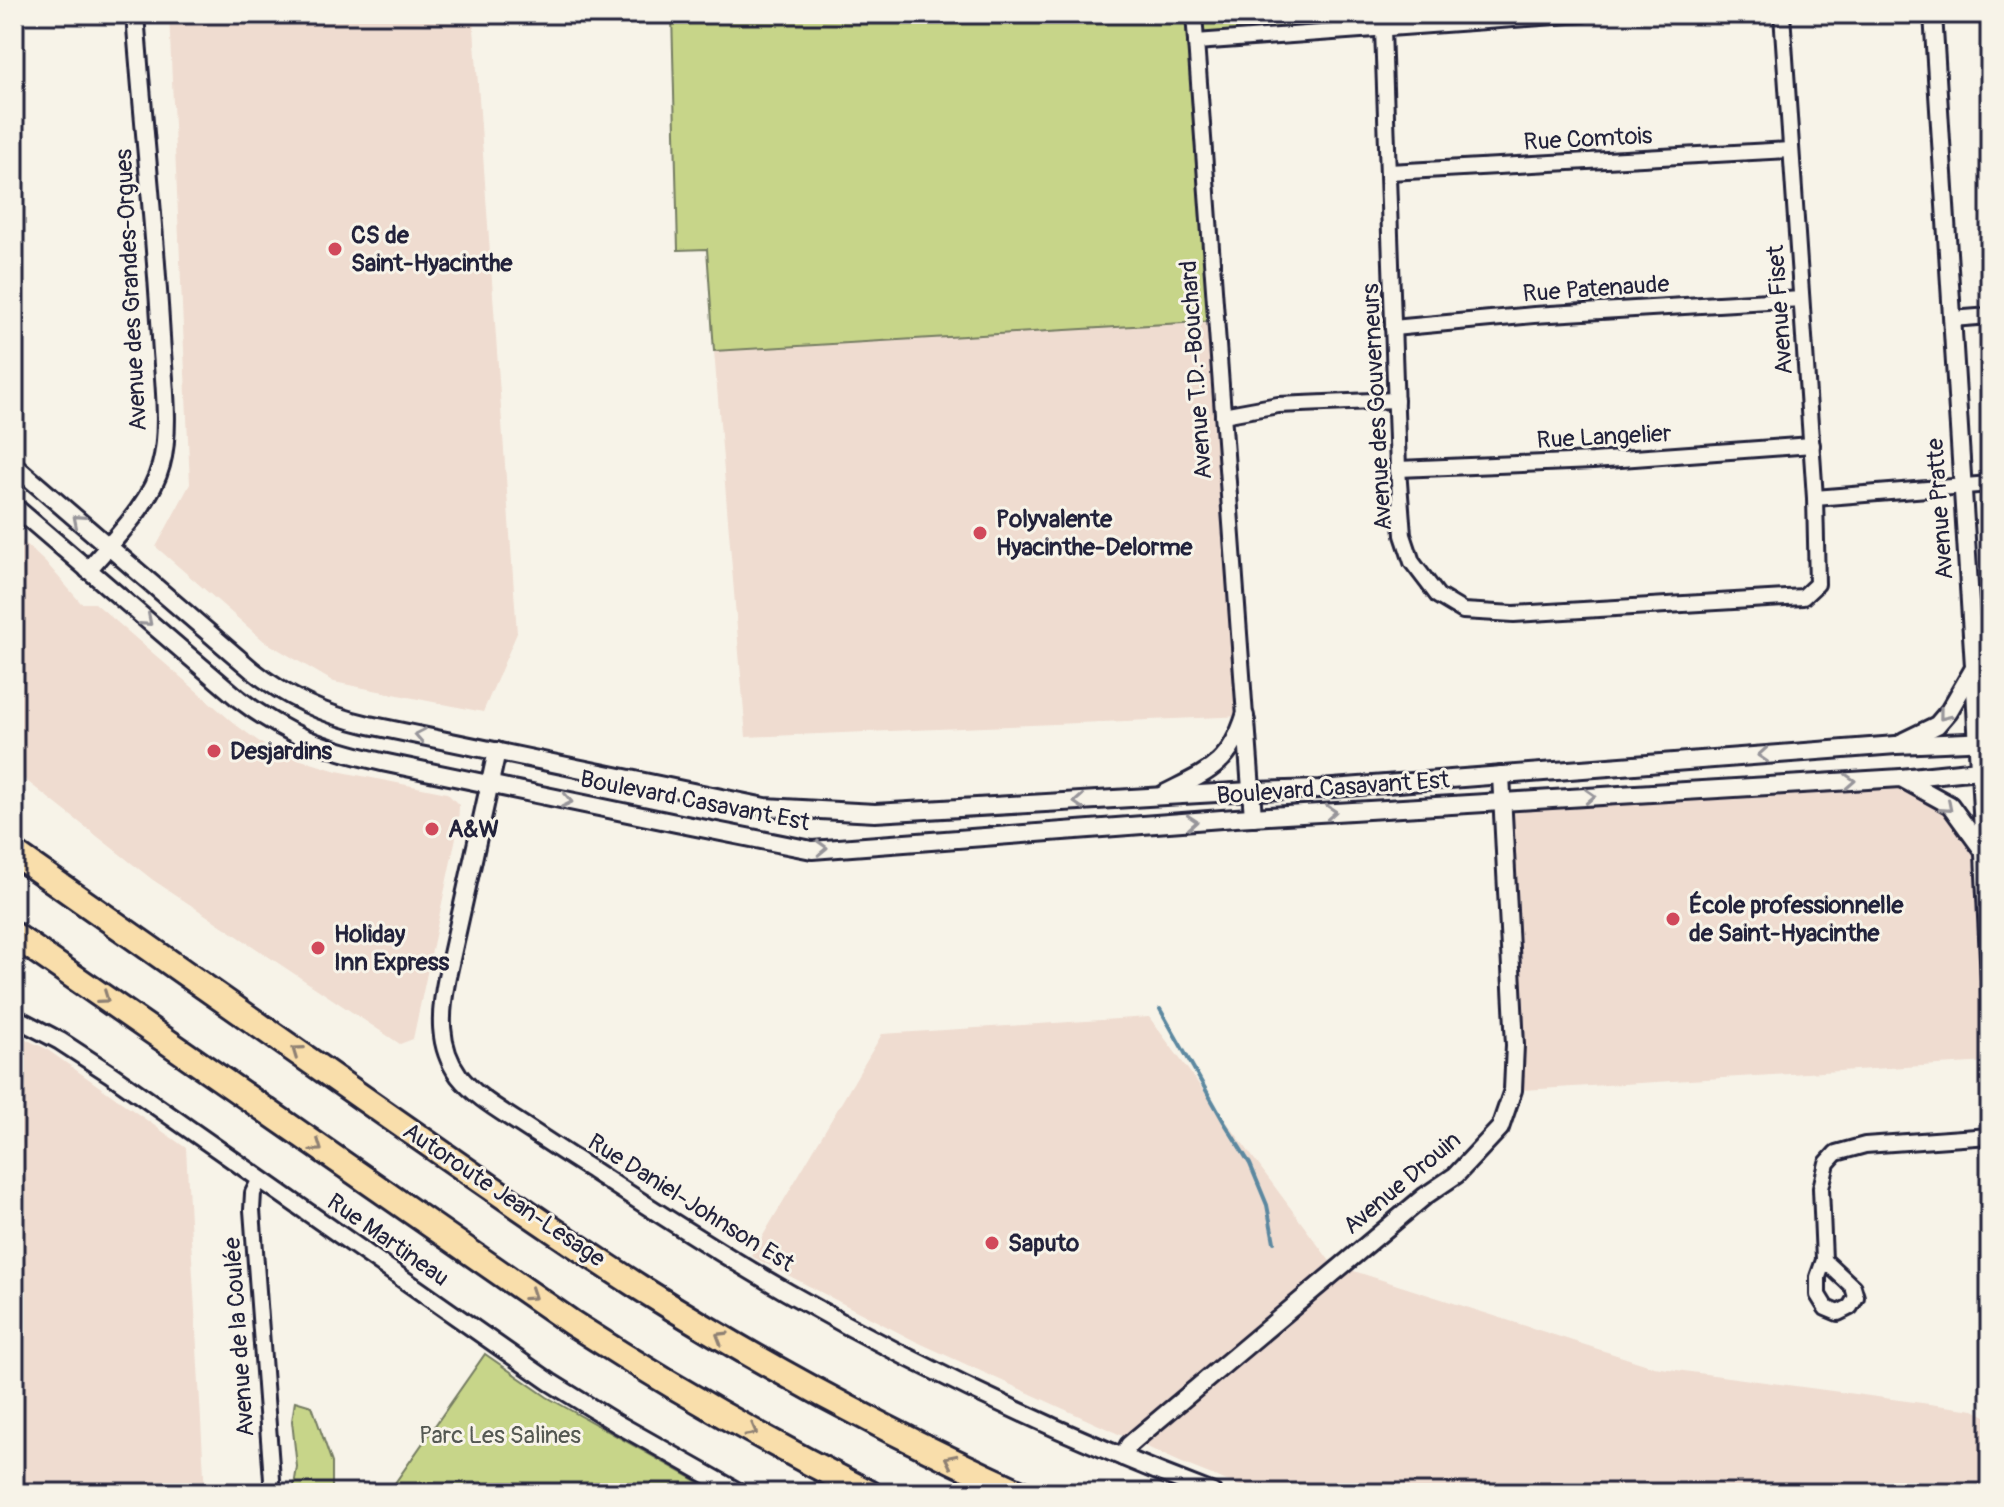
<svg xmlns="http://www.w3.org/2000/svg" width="2004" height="1507" viewBox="0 0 2004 1507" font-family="Pangolin,sans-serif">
<rect width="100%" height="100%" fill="#f7f3e8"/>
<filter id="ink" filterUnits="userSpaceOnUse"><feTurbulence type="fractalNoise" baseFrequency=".0125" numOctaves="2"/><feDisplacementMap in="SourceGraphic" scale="16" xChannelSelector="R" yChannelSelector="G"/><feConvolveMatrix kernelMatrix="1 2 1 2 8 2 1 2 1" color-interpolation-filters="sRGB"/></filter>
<g filter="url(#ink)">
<g fill="#efdcd0">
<path d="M 169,14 L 473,14 L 517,633 L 483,712 L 334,682 L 264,641 L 156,547 L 190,484 Z"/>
<path d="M 1216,321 L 1245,716 L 746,737 L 714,351 Z"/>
<path d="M 14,533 L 49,566 L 81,603 L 95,603 L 236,725 L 264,745 L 301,760 L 337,771 L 447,793 L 459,805 L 458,828 L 413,1039 L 400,1044 L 153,880 L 14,771 Z"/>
<path d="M 1890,786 L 1913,789 L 1953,819 L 1978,854 L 1988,1062 L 1523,1090 L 1510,807 Z"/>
<path d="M 1149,1017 L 1332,1264 L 1654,1367 L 1974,1410 L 1990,1418 L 1990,1493 L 1257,1493 L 1182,1463 L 915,1341 L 751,1256 L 882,1034 Z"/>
<path d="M 14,1034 L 45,1048 L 186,1148 L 205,1493 L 14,1493 Z"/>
</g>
<g fill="#c7d589" stroke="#747c62" stroke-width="2">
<path d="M 672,14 L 1510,14 L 1196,42 L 1216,321 L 714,351 L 707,249 L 678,250 Z"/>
<path d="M 485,1354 L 547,1397 L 718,1493 L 388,1493 Z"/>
<path d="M 295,1401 L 312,1406 L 332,1463 L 332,1493 L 293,1493 L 297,1467 L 292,1421 Z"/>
</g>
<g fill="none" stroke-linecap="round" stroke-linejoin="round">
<path stroke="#5c88a0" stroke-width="4" d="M 1160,1009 L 1224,1122 L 1250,1164 L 1267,1205 L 1274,1242"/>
<defs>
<g id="minor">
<path d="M 1194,14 L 1245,716"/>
<path d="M 1383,29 L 1398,469 L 1403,535 L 1412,562 L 1438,596 L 1463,611 L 1514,614 L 1803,597 L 1817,584 L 1815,498 L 1782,14"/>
<path d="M 1196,42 L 1583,14"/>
<path d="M 1389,172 L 1790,150"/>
<path d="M 1952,319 L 1990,316"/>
<path d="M 1393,328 L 1534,315 L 1801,299"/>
<path d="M 1223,415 L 1278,405 L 1396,400"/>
<path d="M 1398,469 L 1593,461 L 1812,445"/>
<path d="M 1815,498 L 1990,484"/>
<path d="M 1979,770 L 1990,1001"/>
<path d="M 260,1179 L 253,1193 L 252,1210 L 273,1493"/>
<path d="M 1824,1260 L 1853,1287 L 1856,1297 L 1850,1307 L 1838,1313 L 1826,1308 L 1818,1295 L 1818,1277 L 1824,1260 L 1821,1188 L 1827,1163 L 1836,1153 L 1865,1145 L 1990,1136"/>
</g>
<g id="tertiary">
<path d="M 1933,14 L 1974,666 L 1979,770"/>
<path d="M 14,465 L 252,670 C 287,698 325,715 369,725 L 765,807 L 875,813 L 1251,791 L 1320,789 L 1896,745 L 1990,741"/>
<path d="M 14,506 L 239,699 C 286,735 325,749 382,762 L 676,823 L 812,850 L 1235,818 L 1901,778 L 1979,770 L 1990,771"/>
<path d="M 88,570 C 114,539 151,504 161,465 C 171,429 163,375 161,337 C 155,229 143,122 135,14"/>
<path d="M 1246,721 L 1253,817"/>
<path d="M 1904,741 L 1937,725 L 1949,711 L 1974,668"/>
<path d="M 497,751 L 447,977 C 440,1012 437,1046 459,1076 C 474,1095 496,1108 516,1121 C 541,1137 566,1154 592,1170 C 656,1212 721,1254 787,1292 C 923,1370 1066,1437 1213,1493"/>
<path d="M 1901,778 L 1950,805 L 1982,849"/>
<path d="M 1164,794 C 1207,772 1229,766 1245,716"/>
<path d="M 14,1017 L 60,1041 L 109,1073 L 550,1382 L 616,1423 L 740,1493"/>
<path d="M 1123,1457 L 1129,1445 L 1137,1438 L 1425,1196 L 1456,1175 L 1500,1128 L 1513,1090 L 1515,1045 L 1501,775"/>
</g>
<g id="motorway">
<path d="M 14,853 C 132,937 251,1020 370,1103 C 459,1165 547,1228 639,1287 C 761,1364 889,1433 1021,1493"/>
<path d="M 14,935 L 572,1323 C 668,1385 767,1442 869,1493"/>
</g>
</defs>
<use href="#minor" stroke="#22223b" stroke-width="20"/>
<use href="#tertiary" stroke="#22223b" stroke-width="22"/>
<use href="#motorway" stroke="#22223b" stroke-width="30"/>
<use href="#minor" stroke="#f7f3e8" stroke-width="14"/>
<use href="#tertiary" stroke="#f7f3e8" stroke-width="16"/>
<use href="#motorway" stroke="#f9deab" stroke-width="24"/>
</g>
<defs><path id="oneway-chevron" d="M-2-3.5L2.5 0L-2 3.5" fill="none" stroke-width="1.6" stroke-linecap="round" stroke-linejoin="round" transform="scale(2)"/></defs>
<g stroke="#97959a">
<use href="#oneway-chevron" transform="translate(78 520) rotate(-139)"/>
<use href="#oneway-chevron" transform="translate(147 621) rotate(41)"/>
<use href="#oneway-chevron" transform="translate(1944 715) rotate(129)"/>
<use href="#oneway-chevron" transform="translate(420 735) rotate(-169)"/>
<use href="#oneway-chevron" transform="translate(1763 755) rotate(176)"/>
<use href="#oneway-chevron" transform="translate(1850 781) rotate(-3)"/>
<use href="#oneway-chevron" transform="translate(1590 796) rotate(-3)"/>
<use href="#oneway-chevron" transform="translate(567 801) rotate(12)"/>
<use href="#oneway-chevron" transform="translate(1079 802) rotate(177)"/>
<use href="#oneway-chevron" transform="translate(1947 807) rotate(41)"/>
<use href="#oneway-chevron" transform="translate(1331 812) rotate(-4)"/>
<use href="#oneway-chevron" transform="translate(1192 822) rotate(-4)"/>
<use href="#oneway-chevron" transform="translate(822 848) rotate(-2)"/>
</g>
<g stroke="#8e8073">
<use href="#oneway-chevron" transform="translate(104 998) rotate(35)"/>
<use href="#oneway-chevron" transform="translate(297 1051) rotate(-145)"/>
<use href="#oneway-chevron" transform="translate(317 1147) rotate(35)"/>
<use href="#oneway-chevron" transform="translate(531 1295) rotate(34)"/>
<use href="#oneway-chevron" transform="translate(721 1337) rotate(-149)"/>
<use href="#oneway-chevron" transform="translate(752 1431) rotate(29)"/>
<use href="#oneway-chevron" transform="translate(950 1460) rotate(-154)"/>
</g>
</g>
<g fill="#d1495b" stroke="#f7f3e8" stroke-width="3">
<circle cx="335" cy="249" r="8"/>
<circle cx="980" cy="533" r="8"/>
<circle cx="214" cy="751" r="8"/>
<circle cx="432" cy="829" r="8"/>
<circle cx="1673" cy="919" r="8"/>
<circle cx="318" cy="948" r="8"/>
<circle cx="992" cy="1243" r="8"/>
</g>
<g text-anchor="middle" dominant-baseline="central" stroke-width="6" stroke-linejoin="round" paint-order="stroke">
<g font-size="24" fill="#22223b" stroke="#f7f3e8">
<text transform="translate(1588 139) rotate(-3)">Rue Comtois</text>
<text transform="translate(1596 289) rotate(-4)">Rue Patenaude</text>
<text transform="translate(131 290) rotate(-93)">Avenue des Grandes-Orgues</text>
<text transform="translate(1780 310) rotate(-94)">Avenue Fiset</text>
<text transform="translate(1196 370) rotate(-94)">Avenue T.D.-Bouchard</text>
<text transform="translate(1377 407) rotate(-93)">Avenue des Gouverneurs</text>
<text transform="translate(1604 437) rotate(-3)">Rue Langelier</text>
<text transform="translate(1940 509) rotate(-94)">Avenue Pratte</text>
<text transform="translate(1333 788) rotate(-4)">Boulevard Casavant Est</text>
<text transform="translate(695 801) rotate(11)">Boulevard Casavant Est</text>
<text transform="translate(1402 1183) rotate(-40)">Avenue Drouin</text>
<text transform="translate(504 1195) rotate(34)">Autoroute Jean-Lesage</text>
<text transform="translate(691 1203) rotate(32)">Rue Daniel-Johnson Est</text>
<text transform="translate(388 1240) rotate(35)">Rue Martineau</text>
<text transform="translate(239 1337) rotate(-94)">Avenue de la Coulée</text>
</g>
<g font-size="24" font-weight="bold" fill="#22223b" stroke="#f7f3e8" text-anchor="start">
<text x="351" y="235">CS de<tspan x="351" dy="28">Saint-Hyacinthe</tspan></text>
<text x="996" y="519">Polyvalente<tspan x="996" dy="28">Hyacinthe-Delorme</tspan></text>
<text x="230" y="751">Desjardins</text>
<text x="448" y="829">A&amp;W</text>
<text x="1689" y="905">École professionnelle<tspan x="1689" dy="28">de Saint-Hyacinthe</tspan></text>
<text x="334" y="934">Holiday<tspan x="334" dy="28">Inn Express</tspan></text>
<text x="1008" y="1243">Saputo</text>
</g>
<g font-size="24" fill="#545852" stroke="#f7f3e8">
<text x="500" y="1435">Parc Les Salines</text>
</g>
</g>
<rect width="2004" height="1507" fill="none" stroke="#f7f3e8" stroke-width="48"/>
<rect x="24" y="24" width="1956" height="1459" fill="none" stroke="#22223b" stroke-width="3" filter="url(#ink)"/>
</svg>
